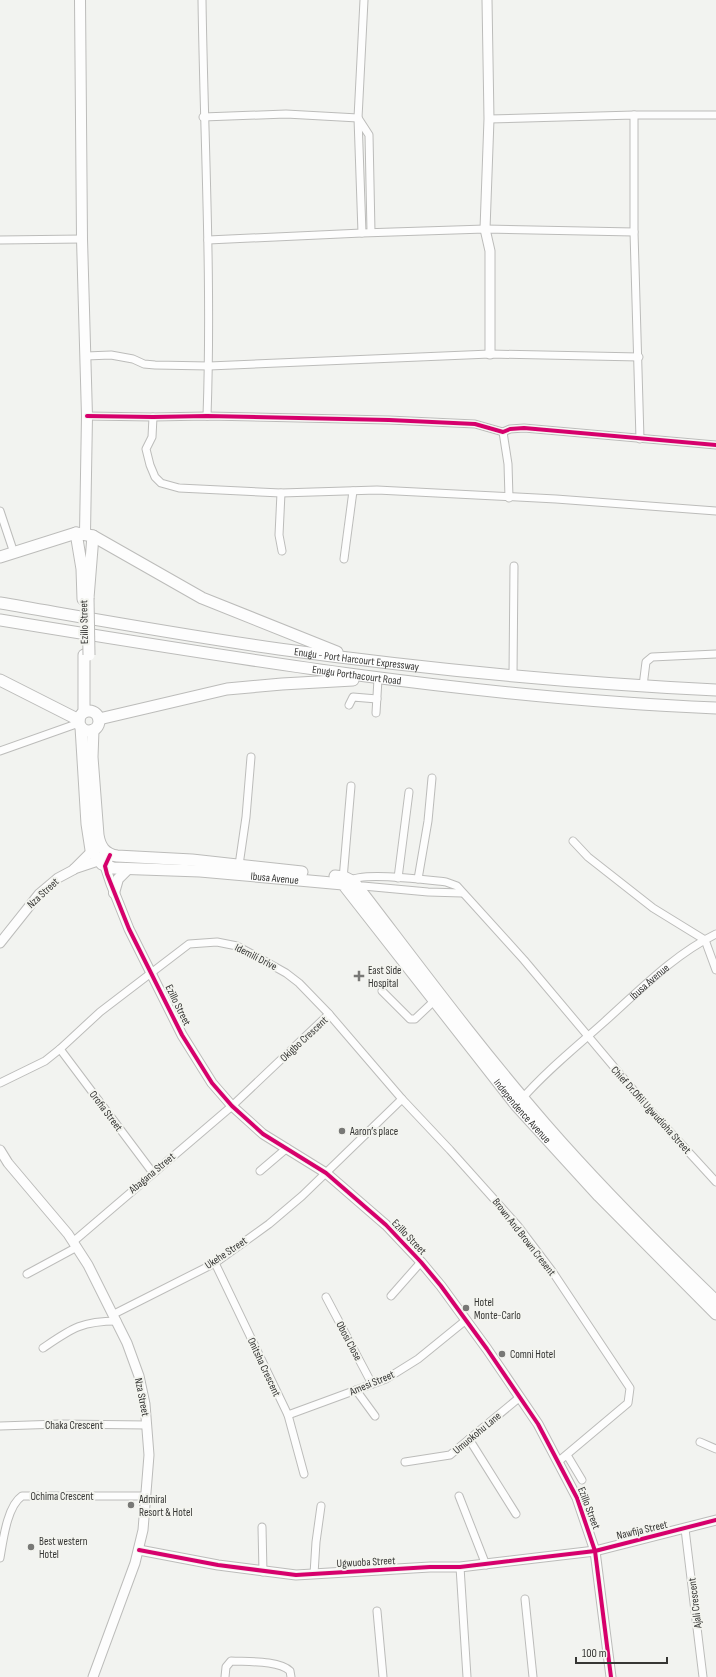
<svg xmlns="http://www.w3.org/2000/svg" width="716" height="1677" viewBox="0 0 716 1677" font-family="'Sofia Sans Condensed',sans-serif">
<rect width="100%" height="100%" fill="#f2f3f0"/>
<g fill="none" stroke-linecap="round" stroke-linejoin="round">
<defs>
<g id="minor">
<path d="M 202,0 C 204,138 212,277 207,416"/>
<path d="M 634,115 L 716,115"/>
<path d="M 203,117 L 286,114 L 358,118 L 369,135 L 371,232"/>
<path d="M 489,119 L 634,115 L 634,232 L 640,439"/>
<path d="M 362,233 L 358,118 L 364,0"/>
<path d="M 0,240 L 82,239"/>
<path d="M 208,240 L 362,233 L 485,229 L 634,232"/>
<path d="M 86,356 L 111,355 L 133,359 L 144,364 L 155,365 L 209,366 L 490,354 L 639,357"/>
<path d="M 87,416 L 153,417 L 207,416 L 389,420 L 475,424 L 503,432 L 510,429 L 524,428 L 716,445"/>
<path d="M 153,417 L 152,437 L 146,449 L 150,465 L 155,477 L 161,483 L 179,488 L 281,493 L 377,490 L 556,499 L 716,511"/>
<path d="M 503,432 L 508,464 L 509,498"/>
<path d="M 281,493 L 279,535 L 282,551"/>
<path d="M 0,511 L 14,553"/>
<path d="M 344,559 L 353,491"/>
<path d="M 513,675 L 514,566"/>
<path d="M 643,686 L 646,662 L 652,657 L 716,654"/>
<path d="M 349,705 L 353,697 L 377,699"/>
<path d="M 376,713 L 378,679"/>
<path d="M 0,751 L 79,723"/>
<path d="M 573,841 L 588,857 L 653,908 L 705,940 L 716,970"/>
<path d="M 239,865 L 246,817 L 251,757"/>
<path d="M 398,878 L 409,792"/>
<path d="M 343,879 L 351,786"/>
<path d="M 418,879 L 428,821 L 432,778"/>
<path d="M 349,881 C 362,871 427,880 446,882 L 457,886 L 524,960 L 651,1111 L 716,1182"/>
<path d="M 355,887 L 363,886 L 428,892 L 462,893"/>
<path d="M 382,991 L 410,1019 L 415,1019 L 434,1001"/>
<path d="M 60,1049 L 153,1173"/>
<path d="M 0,1083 L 45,1061 L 60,1049 L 100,1012 L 189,944 L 217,942 L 237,946 L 252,954 L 286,973 L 299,983 L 329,1014 L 402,1099"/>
<path id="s1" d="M 520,1101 C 545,1072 575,1048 603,1023 C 638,992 673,955 716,934"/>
<path d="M 260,1171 L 287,1148"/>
<path d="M 74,1241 L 232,1106 L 329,1014"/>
<path d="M 215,1263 L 288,1415 L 304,1474"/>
<path d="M 27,1274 L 77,1247"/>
<path d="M 391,1296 L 421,1262"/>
<path d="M 326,1297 L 372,1384"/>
<path d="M 114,1314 L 215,1263 L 269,1224 L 302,1196 L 402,1099 L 450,1150 L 518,1226 L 552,1271 L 630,1388 L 628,1403 L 559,1461"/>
<path d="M 43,1348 C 71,1329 81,1321 117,1321"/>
<path d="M 356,1390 L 375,1416"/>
<path d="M 288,1415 L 386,1379 L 418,1359 L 466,1320"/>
<path d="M 0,1426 L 59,1424 L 147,1425"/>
<path d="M 469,1439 L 516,1514"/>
<path d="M 700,1442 L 716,1449"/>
<path d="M 567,1455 L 582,1480"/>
<path d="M 405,1462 L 450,1455 L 520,1397"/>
<path d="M 459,1496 L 486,1565"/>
<path d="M 262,1527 L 263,1572"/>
<path d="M 685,1529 L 703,1677"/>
<path d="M 0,1558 C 3,1541 7,1506 22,1496 L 146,1496"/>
<path d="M 460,1567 L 467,1677"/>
<path d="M 314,1574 L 316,1542 L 321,1506"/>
<path d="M 525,1599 L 533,1677"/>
<path d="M 377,1611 L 383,1677"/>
<path d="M 225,1677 L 226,1667 L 231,1661 C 246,1662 279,1660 290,1671 L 291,1677"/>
</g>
<g id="tertiary">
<path d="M 487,0 L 489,119 L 485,229 L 490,251 L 490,354"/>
<path d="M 108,860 L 105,866 L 111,884 L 129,929 L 182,1035 L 212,1083 L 232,1106 L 263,1134 L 326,1173 L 386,1225 L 421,1262 L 441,1286 L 487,1349 L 538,1424 L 577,1498 L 595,1551 L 611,1677"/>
<path d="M 74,869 L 98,861 L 102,857"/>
<path d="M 0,943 L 39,894 L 58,878 L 73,870 L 96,847"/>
<path d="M 0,1150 L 8,1163 L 68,1234 L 88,1265 L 127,1343 L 139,1376 L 145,1404 L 149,1455 L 143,1530 L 135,1563 L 93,1677"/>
<path d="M 139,1550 L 218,1565 L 296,1575 L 430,1567 L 460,1567 L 595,1551 L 716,1520"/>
</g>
<g id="secondary">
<path d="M 80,0 L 82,239 L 87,416 L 85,533"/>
<path d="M 114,893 L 118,879 L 128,869"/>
</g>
<g id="primary">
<path d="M 83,599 L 82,569 L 76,533 L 93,536 L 88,598"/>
<circle cx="89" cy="721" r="10"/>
<path d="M 84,712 L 84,655"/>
<path id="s2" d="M 81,727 L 87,824 L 91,850 L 102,864 L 113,868 L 200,871 L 343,884 L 516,1105 L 599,1196 L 716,1314"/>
<path d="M 93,730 L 92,757 L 98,835 C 100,847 105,854 117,856 L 192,860 L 302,872"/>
<path d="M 335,876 L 344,877 L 354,882 C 417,964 478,1047 546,1125 C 599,1186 657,1244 716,1301"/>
</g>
<g id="trunk">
<path d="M 93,536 L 202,598 L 337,652"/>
<path d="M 0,557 L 76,533"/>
<path id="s3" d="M 0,603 C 93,619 186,636 279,649 C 424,669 570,683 716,690"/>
<path id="s4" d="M 0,620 C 237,659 475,698 716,708"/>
<path d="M 0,680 L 79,720"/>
<path d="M 99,719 L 227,689 L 282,684 L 353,680"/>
</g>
</defs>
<use href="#minor" stroke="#bcbcba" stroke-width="9"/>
<use href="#tertiary" stroke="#bcbcba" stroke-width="11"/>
<use href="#secondary" stroke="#bcbcba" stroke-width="12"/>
<use href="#primary" stroke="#bcbcba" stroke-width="13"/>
<use href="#trunk" stroke="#bcbcba" stroke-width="13"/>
<use href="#minor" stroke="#fdfdfd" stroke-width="7"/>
<use href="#tertiary" stroke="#fdfdfd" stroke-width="9"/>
<use href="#secondary" stroke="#fdfdfd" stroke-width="10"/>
<use href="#primary" stroke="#fdfdfd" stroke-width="11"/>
<use href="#trunk" stroke="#fdfdfd" stroke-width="11"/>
<defs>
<path id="primary-bridge" d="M 88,598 L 89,655"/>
</defs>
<use href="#primary-bridge" stroke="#bcbcba" stroke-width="13" stroke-linecap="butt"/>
<use href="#primary-bridge" stroke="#fdfdfd" stroke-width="11"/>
<defs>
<g id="cycleway">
<path d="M 87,416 L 153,417 L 207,416 L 389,420 L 475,424 L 503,432 L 510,429 L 524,428 L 716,445"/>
<path d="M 110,855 L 105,866 L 107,874 L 129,929 L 182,1035 L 212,1083 L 232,1106 L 263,1134 L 326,1173 L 386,1225 L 421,1262 L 441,1286 L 487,1349 L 538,1424 L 577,1498 L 595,1551 L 611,1677"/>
<path d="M 139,1550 L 218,1565 L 296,1575 L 430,1567 L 460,1567 L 595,1551 L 716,1520"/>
</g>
</defs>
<use href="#cycleway" stroke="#f3f4ef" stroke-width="6"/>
<use href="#cycleway" stroke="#d6006c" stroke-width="4"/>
</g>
<g fill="#787876" stroke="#f3f4ef" stroke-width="1.5">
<path d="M357 970h4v4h4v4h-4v4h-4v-4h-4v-4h4z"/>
<circle cx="342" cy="1131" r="4"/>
<circle cx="466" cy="1308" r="4"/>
<circle cx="502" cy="1354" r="4"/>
<circle cx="131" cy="1505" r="4"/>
<circle cx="31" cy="1547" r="4"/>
</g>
<g text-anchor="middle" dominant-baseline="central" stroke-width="4" stroke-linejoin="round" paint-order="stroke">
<g font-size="11" fill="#363634" stroke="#f3f4ef">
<text transform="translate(84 622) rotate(-91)">Ezillo Street</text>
<text stroke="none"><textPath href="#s3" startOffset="361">Enugu - Port Harcourt Expressway</textPath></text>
<text stroke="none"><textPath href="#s4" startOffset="361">Enugu Porthacourt Road</textPath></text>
<text stroke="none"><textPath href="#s2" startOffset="315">Ibusa Avenue</textPath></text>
<text transform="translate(43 893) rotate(-43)">Nza Street</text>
<text transform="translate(256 957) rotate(27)">Idemili Drive</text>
<text stroke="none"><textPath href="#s1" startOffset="176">Ibusa Avenue</textPath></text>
<text transform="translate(178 1005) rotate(64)">Ezillo Street</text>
<text transform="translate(304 1039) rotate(-43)">Okigbo Crescent</text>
<text transform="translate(651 1110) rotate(48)">Chief Dr.Ofili Ugwudioha Street</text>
<text transform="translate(106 1111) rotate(53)">Orofia Street</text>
<text stroke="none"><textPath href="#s2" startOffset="673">Independence Avenue</textPath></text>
<text transform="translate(152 1173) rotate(-40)">Abagana Street</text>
<text transform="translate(409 1237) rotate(46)">Ezillo Street</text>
<text transform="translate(524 1237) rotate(52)">Brown And Brown Cresent</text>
<text transform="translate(226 1253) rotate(-34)">Ukehe Street</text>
<text transform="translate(349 1341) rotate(62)">Obosi Close</text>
<text transform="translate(264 1367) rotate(65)">Onitsha Crescent</text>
<text transform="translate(372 1383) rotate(-23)">Amesi Street</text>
<text transform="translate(142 1397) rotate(79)">Nza Street</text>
<text x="74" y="1425">Chaka Crescent</text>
<text transform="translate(477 1433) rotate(-40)">Umuokohu Lane</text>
<text x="62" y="1496">Ochima Crescent</text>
<text transform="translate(589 1508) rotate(69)">Ezillo Street</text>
<text transform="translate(642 1530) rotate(-13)">Nawfija Street</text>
<text transform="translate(366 1562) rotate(-3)">Ugwuoba Street</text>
<text transform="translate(695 1603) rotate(-97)">Ajali Crescent</text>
</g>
<g font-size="11" fill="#363634" stroke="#f3f4ef" text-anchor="start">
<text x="368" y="970">East Side<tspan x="368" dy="13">Hospital</tspan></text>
<text x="350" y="1131">Aaron’s place</text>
<text x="474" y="1302">Hotel<tspan x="474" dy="13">Monte-Carlo</tspan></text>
<text x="510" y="1354">Comni Hotel</text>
<text x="139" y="1499">Admiral<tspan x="139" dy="13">Resort &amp; Hotel</tspan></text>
<text x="39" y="1541">Best western<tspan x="39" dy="13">Hotel</tspan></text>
</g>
</g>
<path d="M576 1657v6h91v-6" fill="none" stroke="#363634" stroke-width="2"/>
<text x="582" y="1657" font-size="12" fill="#363634" stroke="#f3f4ef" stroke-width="3" paint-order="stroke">100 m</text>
</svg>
